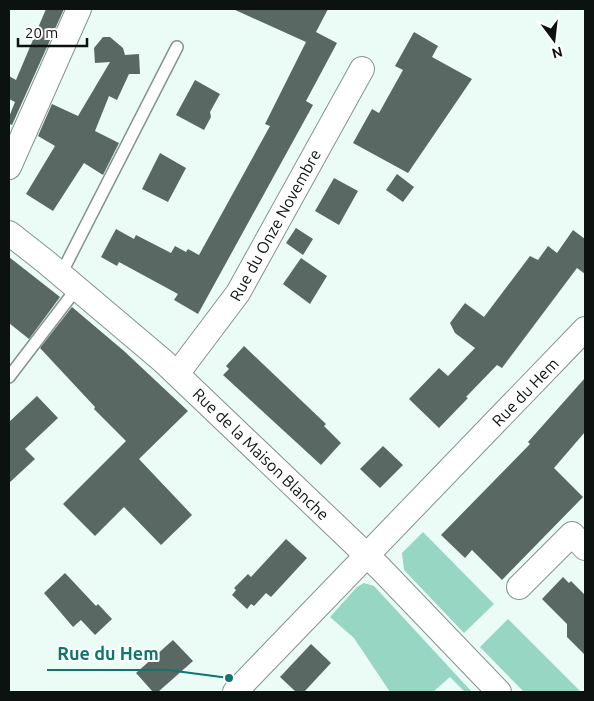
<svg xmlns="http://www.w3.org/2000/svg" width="594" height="701" viewBox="0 0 594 701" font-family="Ubuntu,sans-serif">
<rect width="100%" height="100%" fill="#ebfcf6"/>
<g fill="#97d6c3">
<path d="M 423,532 L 494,604 L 464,633 L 404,570 L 402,553 Z"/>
<path d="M 364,583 L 374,586 L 472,692 L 465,692 L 450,677 L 433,692 L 390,692 L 354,638 L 330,617 L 357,587 Z"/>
<path d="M 508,619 L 581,692 L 524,692 L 480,647 Z"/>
</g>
<g fill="#596863">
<path d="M 46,9 L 64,9 L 12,125 L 9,124 L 9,117 L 15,102 L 9,99 L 9,76 L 16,80 Z"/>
<path d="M 233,9 L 328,9 L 316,32 L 337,43 L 306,101 L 313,105 L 198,314 L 174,300 L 178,294 L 119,262 L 117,266 L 101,257 L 116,229 L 134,239 L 136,235 L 171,253 L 175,246 L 186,252 L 188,249 L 199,255 L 270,126 L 265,124 L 306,42 Z"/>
<path d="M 414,32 L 438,46 L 432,57 L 472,79 L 408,173 L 353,143 L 372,109 L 379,113 L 403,70 L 395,66 Z"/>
<path d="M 103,37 L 110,37 L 123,48 L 125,55 L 139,54 L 140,74 L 129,74 L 117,100 L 109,96 L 95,131 L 119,143 L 103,175 L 84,163 L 53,211 L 26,194 L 55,146 L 38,136 L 52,104 L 78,116 L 110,62 L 95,63 L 94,48 Z"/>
<path d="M 195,80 L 220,94 L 210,112 L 211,117 L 204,130 L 176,115 Z"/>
<path d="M 160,153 L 186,168 L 168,202 L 142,189 Z"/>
<path d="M 397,174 L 414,187 L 403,202 L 386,190 Z"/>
<path d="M 334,178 L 358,191 L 339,225 L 315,211 Z"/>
<path d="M 296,228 L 313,239 L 303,255 L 286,243 Z"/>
<path d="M 573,230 L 585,239 L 585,274 L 577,268 L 502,368 L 497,365 L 466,397 L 468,398 L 439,428 L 409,399 L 439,368 L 448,376 L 475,348 L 455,333 L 450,323 L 465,303 L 484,317 L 530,256 L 538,260 L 548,246 L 557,253 Z"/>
<path d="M 9,257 L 60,297 L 29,339 L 9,323 Z"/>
<path d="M 301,258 L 327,276 L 310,304 L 283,284 Z"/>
<path d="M 72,307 L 124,351 L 188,411 L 139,459 L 192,515 L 161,545 L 124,507 L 95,536 L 63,504 L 126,441 L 94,409 L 95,407 L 40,348 Z"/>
<path d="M 244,346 L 326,424 L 324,426 L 341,443 L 321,465 L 223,375 L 229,369 L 226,366 Z"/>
<path d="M 585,378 L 585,432 L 554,468 L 583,497 L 502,580 L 472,550 L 465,558 L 441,535 L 530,444 L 528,442 Z"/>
<path d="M 37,396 L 58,418 L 25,449 L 35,459 L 9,483 L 9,422 Z"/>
<path d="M 383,446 L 403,465 L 380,488 L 360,469 Z"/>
<path d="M 286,539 L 307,558 L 271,597 L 266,593 L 254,606 L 251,604 L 247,609 L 232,595 L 236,590 L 234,588 L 248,574 L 251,577 Z"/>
<path d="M 65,573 L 96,606 L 98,604 L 112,619 L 95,635 L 81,620 L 73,627 L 44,593 Z"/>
<path d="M 563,577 L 569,583 L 571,581 L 585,595 L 585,655 L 567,637 L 567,624 L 542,599 Z"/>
<path d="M 173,640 L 193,661 L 158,692 L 153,692 L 136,673 Z"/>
<path d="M 311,644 L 331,663 L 304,692 L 296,692 L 280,677 Z"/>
</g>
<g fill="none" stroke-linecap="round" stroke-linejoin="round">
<defs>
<g id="service">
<path d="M 61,274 L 177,47"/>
<path d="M 9,377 L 77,288"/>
</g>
<g id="minor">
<path d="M 9,167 L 79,9"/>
<path d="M 9,233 L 46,262 L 163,361 L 380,568 L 499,692"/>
<path d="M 177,374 L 238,293 L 362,69"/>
<path d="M 519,587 L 572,534 L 585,548"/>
<path d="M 235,692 L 585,329"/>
</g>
</defs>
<use href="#service" stroke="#83938d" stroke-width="14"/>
<use href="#minor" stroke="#83938d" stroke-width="26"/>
<use href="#service" stroke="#fff" stroke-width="11"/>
<use href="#minor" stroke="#fff" stroke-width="24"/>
</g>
<g text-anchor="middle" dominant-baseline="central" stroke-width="4" stroke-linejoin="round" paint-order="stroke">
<g font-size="16" fill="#0c1210" stroke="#fff">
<text transform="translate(275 225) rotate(-61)">Rue du Onze Novembre</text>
<text transform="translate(525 392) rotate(-46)">Rue du Hem</text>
<text transform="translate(261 454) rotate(44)">Rue de la Maison Blanche</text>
</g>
</g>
<path fill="none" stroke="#0f766e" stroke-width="2" d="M229 678L168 670H47"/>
<circle fill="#0f766e" stroke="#fff" stroke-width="2" cx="229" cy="678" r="5"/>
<g font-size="18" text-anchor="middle" font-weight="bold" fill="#0f766e" stroke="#fff" stroke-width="4" stroke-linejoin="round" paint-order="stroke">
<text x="108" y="660">Rue du Hem</text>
</g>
<rect width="594" height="701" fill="none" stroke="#0c1210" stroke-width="20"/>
<g transform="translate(554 40) rotate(165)" stroke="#ffffff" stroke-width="4" paint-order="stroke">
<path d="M0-4L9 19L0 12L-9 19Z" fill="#0c1210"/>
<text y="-8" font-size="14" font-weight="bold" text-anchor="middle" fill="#0c1210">N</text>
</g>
<path d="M18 38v8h69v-8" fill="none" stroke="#0c1210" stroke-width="2.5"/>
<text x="25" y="38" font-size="15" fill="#0c1210" stroke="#ffffff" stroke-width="4" paint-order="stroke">20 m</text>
</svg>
